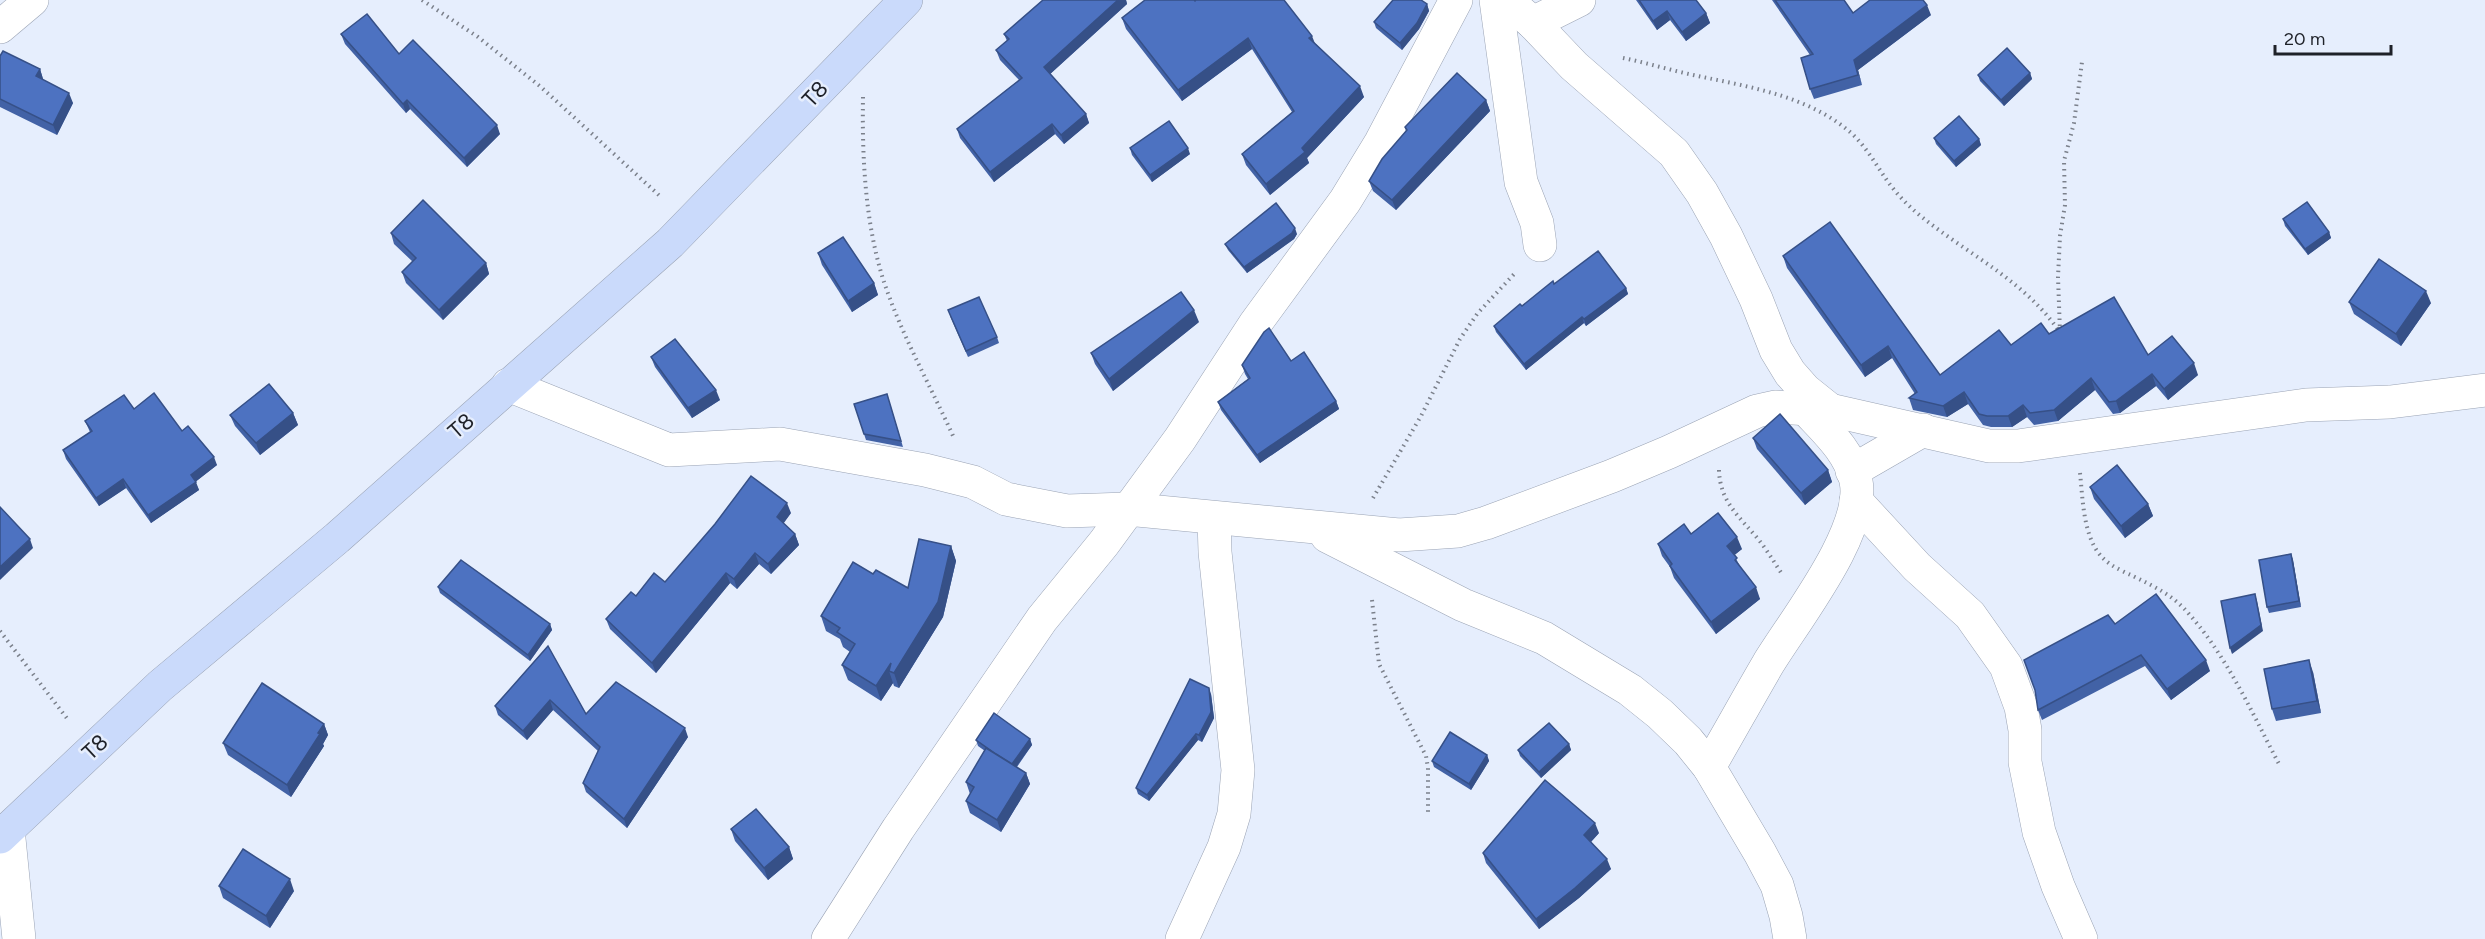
<svg xmlns="http://www.w3.org/2000/svg" width="2485" height="939" viewBox="0 0 2485 939" font-family="Figtree,sans-serif">
<rect width="100%" height="100%" fill="#e6eefd"/>
<g fill="none" stroke-linecap="round" stroke-linejoin="round">
<defs>
<g id="street">
<path d="M 1496,0 L 1521,182 L 1537,223 L 1540,245"/>
<path d="M 1506,0 L 1533,23 L 1574,66 L 1674,153 L 1702,193 L 1726,236 L 1756,299 L 1776,350 L 1790,373 L 1805,390 L 1830,410"/>
<path d="M 1533,23 L 1579,0"/>
<path d="M 0,27 L 32,0"/>
<path d="M 508,385 L 669,450 L 780,444 L 925,470 L 973,482 L 1006,499 L 1067,511 L 1127,509 L 1399,535 L 1458,531 L 1486,523 L 1612,476 L 1669,452 L 1757,411 L 1775,407 L 1830,410 L 1989,446 L 2018,446 L 2306,405 L 2390,402 L 2485,390"/>
<path d="M 1852,471 L 1923,430"/>
<path d="M 1856,501 L 1917,567 L 1970,615 L 2006,666 L 2021,707 L 2025,730 L 2025,762 L 2039,832 L 2058,886 L 2081,939"/>
<path d="M 1327,536 L 1463,605 L 1544,638 L 1630,690 L 1660,714 L 1688,741 L 1709,767 L 1760,853 L 1777,885 L 1786,916 L 1790,939"/>
<path d="M 1709,767 C 1729,733 1748,698 1768,664 C 1794,621 1866,531 1856,481 C 1850,451 1823,428 1804,407"/>
<path d="M 8,829 L 19,939"/>
<path d="M 828,939 L 898,829 L 1042,619 L 1104,543 L 1180,439 L 1255,324 L 1345,201 L 1381,142 L 1456,0"/>
<path d="M 1182,939 L 1224,847 L 1234,814 L 1238,770 L 1215,552 L 1214,519"/>
</g>
<path id="secondary" d="M 0,837 L 160,686 L 337,538 L 670,243 L 906,0"/>
</defs>
<use href="#street" stroke="#9aa3b4" stroke-width="34"/>
<use href="#secondary" stroke="#9aa3b4" stroke-width="34"/>
<g stroke="#7b808b" stroke-width="4" stroke-dasharray="1.5 4.5" stroke-linecap="butt">
<path d="M 422,0 L 478,37 L 541,87 L 662,198"/>
<path d="M 1623,58 C 1648,63 1673,71 1698,76 C 1750,87 1808,96 1850,132 C 1865,145 1875,163 1886,179 C 1897,195 1912,210 1927,221 C 1973,257 2025,282 2059,331"/>
<path d="M 863,97 C 862,157 865,221 883,279 C 901,334 930,385 954,438"/>
<path d="M 2060,332 L 2058,277 L 2060,236 L 2065,205 L 2064,161 L 2074,123 L 2082,62"/>
<path d="M 1719,470 C 1720,502 1739,516 1758,539 C 1767,550 1774,562 1782,574"/>
<path d="M 2080,473 C 2083,500 2083,541 2105,560 C 2113,567 2124,572 2133,576 C 2155,587 2173,595 2189,614 C 2228,658 2252,713 2279,764"/>
<path d="M 1373,498 L 1421,416 L 1460,339 L 1477,314 L 1516,272"/>
<path d="M 1372,600 L 1379,664 L 1426,756 L 1428,768 L 1428,816"/>
<path d="M 0,631 L 69,721"/>
</g>
<use href="#street" stroke="#fff" stroke-width="33"/>
<use href="#secondary" stroke="#cadafb" stroke-width="33"/>
</g>
<g fill="#4262a6">
<path d="M 1043,0 L 1126,0 L 1127,4 L 1050,74 L 1086,114 L 1089,123 L 1064,144 L 1055,134 L 994,182 L 960,138 L 957,129 L 1019,80 L 1000,60 L 996,50 L 1007,41 L 1004,34 Z"/>
<path d="M 1636,0 L 1696,0 L 1706,13 L 1710,23 L 1686,41 L 1670,20 L 1657,30 Z"/>
<path d="M 1772,0 L 1844,0 L 1853,13 L 1931,15 L 1858,70 L 1862,85 L 1814,99 L 1810,89 L 1810,55 Z"/>
<path d="M 1195,1 L 1316,44 L 1364,97 L 1307,158 L 1309,163 L 1270,195 L 1246,165 L 1242,154 L 1292,112 L 1252,49 L 1182,101 L 1126,29 L 1122,18 Z"/>
<path d="M 1427,4 L 1429,11 L 1419,29 L 1402,50 L 1376,28 L 1374,22 Z"/>
<path d="M 341,34 L 399,54 L 500,134 L 467,167 L 410,109 L 406,113 L 345,44 Z"/>
<path d="M 0,56 L 40,69 L 43,79 L 43,80 L 73,103 L 57,135 L 0,107 Z"/>
<path d="M 2030,73 L 2032,79 L 2004,106 L 1980,81 L 1978,75 Z"/>
<path d="M 1486,100 L 1490,111 L 1396,210 L 1373,191 L 1369,181 L 1406,131 L 1405,127 Z"/>
<path d="M 1934,138 L 1979,139 L 1981,145 L 1956,167 L 1936,144 Z"/>
<path d="M 1130,148 L 1190,154 L 1152,182 L 1132,155 Z"/>
<path d="M 2283,219 L 2329,232 L 2331,238 L 2308,255 L 2285,226 Z"/>
<path d="M 391,233 L 486,263 L 489,274 L 443,320 L 406,283 L 402,272 L 413,262 L 394,244 Z"/>
<path d="M 1297,234 L 1294,239 L 1247,273 L 1228,250 L 1225,244 Z"/>
<path d="M 818,253 L 874,283 L 878,295 L 852,312 L 822,265 Z"/>
<path d="M 1783,256 L 1940,375 L 2011,345 L 2049,334 L 2148,355 L 2198,375 L 2168,400 L 2156,386 L 2120,413 L 2113,414 L 2095,390 L 2058,421 L 2034,425 L 2027,417 L 2012,427 L 1991,427 L 1983,425 L 1968,404 L 1947,417 L 1913,410 L 1909,398 L 1915,394 L 1892,358 L 1865,377 L 1787,268 Z"/>
<path d="M 1554,284 L 1626,288 L 1628,294 L 1586,326 L 1584,323 L 1526,370 L 1496,332 L 1494,326 Z"/>
<path d="M 2349,302 L 2431,303 L 2401,346 L 2354,314 Z"/>
<path d="M 950,316 L 997,337 L 999,343 L 968,357 Z"/>
<path d="M 1199,322 L 1113,391 L 1095,364 L 1091,353 Z"/>
<path d="M 651,357 L 720,400 L 692,418 L 655,367 Z"/>
<path d="M 1291,361 L 1336,401 L 1339,409 L 1260,463 L 1221,410 L 1218,402 L 1248,379 L 1245,374 L 1242,365 Z"/>
<path d="M 887,394 L 903,447 L 866,440 L 854,404 Z"/>
<path d="M 134,409 L 182,431 L 217,465 L 195,482 L 199,490 L 151,523 L 126,488 L 99,506 L 66,459 L 63,450 L 90,432 L 85,421 Z"/>
<path d="M 293,413 L 298,425 L 260,455 L 235,426 L 230,415 Z"/>
<path d="M 1753,438 L 1828,470 L 1832,482 L 1805,505 L 1757,449 Z"/>
<path d="M 2090,487 L 2148,504 L 2153,516 L 2125,538 L 2094,499 Z"/>
<path d="M 791,513 L 783,523 L 795,534 L 799,545 L 771,574 L 759,564 L 737,589 L 730,583 L 656,673 L 610,629 L 606,619 L 665,582 Z"/>
<path d="M 1691,534 L 1742,549 L 1734,555 L 1741,568 L 1760,599 L 1716,634 L 1674,578 L 1670,567 L 1662,556 L 1658,544 Z"/>
<path d="M 951,546 L 956,561 L 943,617 L 899,688 L 894,686 L 893,683 L 881,701 L 848,680 L 842,665 L 850,652 L 843,647 L 840,639 L 826,631 L 821,616 L 873,574 L 908,588 Z"/>
<path d="M 2291,554 L 2293,560 L 2301,607 L 2269,613 L 2267,607 Z"/>
<path d="M 438,587 L 550,624 L 552,630 L 530,661 L 440,593 Z"/>
<path d="M 2115,624 L 2210,671 L 2171,700 L 2145,666 L 2042,720 L 2038,710 Z"/>
<path d="M 548,646 L 586,714 L 688,737 L 627,828 L 586,792 L 583,783 L 598,751 L 553,710 L 527,740 L 498,715 L 495,706 Z"/>
<path d="M 2313,672 L 2321,713 L 2276,721 L 2272,709 Z"/>
<path d="M 1211,694 L 1214,718 L 1202,742 L 1198,740 L 1149,801 L 1138,794 L 1136,788 Z"/>
<path d="M 324,724 L 328,735 L 323,744 L 324,746 L 291,797 L 228,755 L 223,743 Z"/>
<path d="M 1030,739 L 1032,745 L 1017,767 L 1026,773 L 1030,784 L 1001,832 L 970,813 L 966,801 L 970,794 L 966,782 L 985,751 L 978,746 L 976,740 Z"/>
<path d="M 1569,744 L 1571,750 L 1541,778 L 1520,756 L 1518,750 Z"/>
<path d="M 1487,755 L 1489,761 L 1471,790 L 1434,767 L 1432,761 Z"/>
<path d="M 731,829 L 789,847 L 793,859 L 768,880 L 735,841 Z"/>
<path d="M 1599,833 L 1591,842 L 1611,869 L 1579,898 L 1539,929 L 1486,863 L 1483,853 Z"/>
<path d="M 219,886 L 294,891 L 270,928 L 223,898 Z"/>
</g>
<g fill="#365087">
<path d="M 1118,0 L 1126,0 L 1127,4 L 1048,76 L 1044,67 Z"/>
<path d="M 1427,4 L 1429,11 L 1419,29 L 1402,50 L 1400,43 Z"/>
<path d="M 1927,5 L 1931,15 L 1858,70 L 1862,85 L 1854,60 Z"/>
<path d="M 1667,11 L 1670,20 L 1657,30 L 1653,21 Z"/>
<path d="M 1706,13 L 1710,23 L 1686,41 L 1682,32 Z"/>
<path d="M 1312,36 L 1316,46 L 1309,38 Z"/>
<path d="M 1248,38 L 1252,49 L 1182,101 L 1178,90 Z"/>
<path d="M 40,69 L 43,79 L 40,86 L 36,76 Z"/>
<path d="M 2030,73 L 2032,79 L 2004,106 L 2001,100 Z"/>
<path d="M 1360,86 L 1364,97 L 1307,158 L 1309,163 L 1270,195 L 1266,184 Z"/>
<path d="M 69,93 L 73,103 L 57,135 L 53,125 Z"/>
<path d="M 407,100 L 410,109 L 406,113 L 403,104 Z"/>
<path d="M 1486,100 L 1490,111 L 1396,210 L 1392,200 Z"/>
<path d="M 1086,114 L 1089,123 L 1064,144 L 1061,135 Z"/>
<path d="M 1052,124 L 1055,134 L 994,182 L 990,172 Z"/>
<path d="M 497,125 L 500,134 L 467,167 L 464,158 Z"/>
<path d="M 1979,139 L 1981,145 L 1956,167 L 1954,161 Z"/>
<path d="M 1188,148 L 1190,154 L 1152,182 L 1150,175 Z"/>
<path d="M 1295,228 L 1297,234 L 1294,239 L 1247,273 L 1244,267 Z"/>
<path d="M 2329,232 L 2331,238 L 2308,255 L 2305,249 Z"/>
<path d="M 486,263 L 489,274 L 443,320 L 439,310 Z"/>
<path d="M 874,283 L 878,295 L 852,312 L 848,301 Z"/>
<path d="M 1626,288 L 1628,294 L 1586,326 L 1584,319 Z"/>
<path d="M 2426,291 L 2431,303 L 2401,346 L 2396,334 Z"/>
<path d="M 1194,310 L 1199,322 L 1113,391 L 1109,379 Z"/>
<path d="M 1582,317 L 1584,323 L 1526,370 L 1524,364 Z"/>
<path d="M 1888,346 L 1892,358 L 1865,377 L 1861,365 Z"/>
<path d="M 2194,363 L 2198,375 L 2168,400 L 2164,389 Z"/>
<path d="M 2152,374 L 2156,386 L 2120,413 L 2116,401 Z"/>
<path d="M 2091,378 L 2095,390 L 2058,421 L 2054,410 Z"/>
<path d="M 716,390 L 720,400 L 692,418 L 688,408 Z"/>
<path d="M 1964,392 L 1968,404 L 1947,417 L 1943,406 Z"/>
<path d="M 1336,401 L 1339,409 L 1260,463 L 1257,455 Z"/>
<path d="M 2023,405 L 2027,417 L 2012,427 L 2008,416 Z"/>
<path d="M 293,413 L 298,425 L 260,455 L 256,443 Z"/>
<path d="M 214,457 L 217,465 L 194,483 L 196,482 L 199,490 L 151,523 L 148,515 L 191,475 Z"/>
<path d="M 1828,470 L 1832,482 L 1805,505 L 1801,493 Z"/>
<path d="M 123,479 L 126,488 L 99,506 L 96,498 Z"/>
<path d="M 787,503 L 791,513 L 781,527 L 777,517 Z"/>
<path d="M 2148,504 L 2153,516 L 2125,538 L 2121,526 Z"/>
<path d="M 795,534 L 799,545 L 771,574 L 768,564 Z"/>
<path d="M 1737,537 L 1742,549 L 1731,558 L 1727,546 Z"/>
<path d="M 30,539 L 33,548 L 0,580 L 0,567 Z"/>
<path d="M 951,546 L 956,561 L 943,617 L 899,688 L 894,673 L 889,671 L 893,683 L 881,701 L 876,686 Z"/>
<path d="M 755,553 L 759,564 L 737,589 L 734,579 Z"/>
<path d="M 2291,554 L 2293,560 L 2301,607 L 2299,601 Z"/>
<path d="M 726,573 L 730,583 L 656,673 L 652,663 Z"/>
<path d="M 1756,587 L 1760,599 L 1716,634 L 1711,622 Z"/>
<path d="M 2255,594 L 2257,601 L 2263,631 L 2232,654 L 2230,648 Z"/>
<path d="M 550,624 L 552,630 L 530,661 L 528,655 Z"/>
<path d="M 2206,660 L 2210,671 L 2171,700 L 2167,689 Z"/>
<path d="M 2309,660 L 2313,672 L 2321,713 L 2317,701 Z"/>
<path d="M 1209,688 L 1211,694 L 1214,718 L 1202,742 L 1199,735 Z"/>
<path d="M 550,700 L 553,710 L 527,740 L 523,731 Z"/>
<path d="M 324,724 L 328,735 L 323,744 L 324,746 L 291,797 L 287,785 Z"/>
<path d="M 685,728 L 688,737 L 627,828 L 624,819 Z"/>
<path d="M 1196,734 L 1198,740 L 1149,801 L 1147,795 Z"/>
<path d="M 1030,739 L 1032,745 L 1013,771 L 1011,765 Z"/>
<path d="M 1569,744 L 1571,750 L 1541,778 L 1539,772 Z"/>
<path d="M 1487,755 L 1489,761 L 1471,790 L 1469,784 Z"/>
<path d="M 1026,773 L 1030,784 L 1001,832 L 997,820 Z"/>
<path d="M 1595,823 L 1599,833 L 1588,845 L 1584,835 Z"/>
<path d="M 789,847 L 793,859 L 768,880 L 764,868 Z"/>
<path d="M 1607,859 L 1611,869 L 1579,898 L 1539,929 L 1536,919 Z"/>
<path d="M 290,879 L 294,891 L 270,928 L 266,916 Z"/>
</g>
<g fill="#4d72c1" stroke="#365087" stroke-width="1.5">
<path d="M 1043,0 L 1118,0 L 1044,67 L 1086,114 L 1061,135 L 1052,124 L 990,172 L 957,129 L 1022,78 L 996,50 L 1009,39 L 1004,34 Z"/>
<path d="M 1145,0 L 1194,0 L 1195,1 L 1196,0 L 1284,0 L 1312,36 L 1309,38 L 1360,86 L 1302,148 L 1305,152 L 1266,184 L 1242,154 L 1294,111 L 1248,38 L 1178,90 L 1122,18 Z"/>
<path d="M 1393,0 L 1421,0 L 1427,4 L 1417,23 L 1400,43 L 1374,22 Z"/>
<path d="M 1639,0 L 1696,0 L 1706,13 L 1682,32 L 1667,11 L 1653,21 Z"/>
<path d="M 1775,0 L 1844,0 L 1853,13 L 1870,0 L 1923,0 L 1927,5 L 1854,60 L 1858,75 L 1810,89 L 1801,58 L 1813,54 Z"/>
<path d="M 367,14 L 399,54 L 413,40 L 497,125 L 464,158 L 407,100 L 403,104 L 341,34 Z"/>
<path d="M 2007,48 L 2030,73 L 2001,100 L 1978,75 Z"/>
<path d="M 3,51 L 40,69 L 36,76 L 69,93 L 53,125 L 0,99 L 0,56 Z"/>
<path d="M 1457,73 L 1486,100 L 1392,200 L 1369,181 L 1382,159 L 1407,130 L 1405,127 Z"/>
<path d="M 1959,116 L 1979,139 L 1954,161 L 1934,138 Z"/>
<path d="M 1169,121 L 1188,148 L 1150,175 L 1130,148 Z"/>
<path d="M 423,200 L 486,263 L 439,310 L 402,272 L 416,258 L 391,233 Z"/>
<path d="M 2307,202 L 2329,232 L 2305,249 L 2283,219 Z"/>
<path d="M 1276,203 L 1295,228 L 1292,233 L 1244,267 L 1225,244 Z"/>
<path d="M 1830,222 L 1940,375 L 1999,330 L 2011,345 L 2041,323 L 2049,334 L 2114,297 L 2148,355 L 2172,336 L 2194,363 L 2164,389 L 2152,374 L 2116,401 L 2109,402 L 2091,378 L 2054,410 L 2030,413 L 2023,405 L 2008,416 L 1987,416 L 1979,414 L 1964,392 L 1943,406 L 1909,398 L 1917,392 L 1888,346 L 1861,365 L 1783,256 Z"/>
<path d="M 843,237 L 874,283 L 848,301 L 818,253 Z"/>
<path d="M 1598,251 L 1626,288 L 1584,319 L 1582,317 L 1524,364 L 1494,326 L 1520,304 L 1522,306 L 1553,281 L 1554,284 Z"/>
<path d="M 2379,259 L 2426,291 L 2396,334 L 2349,302 Z"/>
<path d="M 1181,292 L 1194,310 L 1109,379 L 1091,353 Z"/>
<path d="M 979,297 L 997,337 L 966,351 L 948,310 Z"/>
<path d="M 1269,328 L 1291,361 L 1304,352 L 1336,401 L 1257,455 L 1218,402 L 1250,378 L 1242,365 L 1264,332 Z"/>
<path d="M 675,339 L 716,390 L 688,408 L 651,357 Z"/>
<path d="M 269,384 L 293,413 L 256,443 L 230,415 Z"/>
<path d="M 154,393 L 182,431 L 188,426 L 214,457 L 191,475 L 196,482 L 148,515 L 123,479 L 96,498 L 63,450 L 92,431 L 85,421 L 124,395 L 134,409 Z"/>
<path d="M 887,394 L 901,441 L 864,434 L 854,404 Z"/>
<path d="M 1780,414 L 1828,470 L 1801,493 L 1753,438 Z"/>
<path d="M 2117,465 L 2148,504 L 2121,526 L 2090,487 Z"/>
<path d="M 751,476 L 787,503 L 777,517 L 795,534 L 768,564 L 755,553 L 734,579 L 726,573 L 652,663 L 606,619 L 631,592 L 636,596 L 654,573 L 665,582 L 715,524 Z"/>
<path d="M 0,507 L 30,539 L 0,567 Z"/>
<path d="M 1718,513 L 1737,537 L 1727,546 L 1737,558 L 1735,560 L 1756,587 L 1711,622 L 1670,566 L 1672,564 L 1658,544 L 1684,524 L 1691,534 Z"/>
<path d="M 919,539 L 951,546 L 938,602 L 894,673 L 889,671 L 891,663 L 876,686 L 842,665 L 855,644 L 837,632 L 840,628 L 821,616 L 853,562 L 873,574 L 876,570 L 908,588 Z"/>
<path d="M 2291,554 L 2299,601 L 2267,607 L 2259,560 Z"/>
<path d="M 461,560 L 550,624 L 528,655 L 438,587 Z"/>
<path d="M 2156,594 L 2206,660 L 2167,689 L 2141,655 L 2038,710 L 2035,690 L 2024,660 L 2108,615 L 2115,624 Z"/>
<path d="M 2255,594 L 2261,625 L 2230,648 L 2221,601 Z"/>
<path d="M 548,646 L 586,714 L 616,682 L 685,728 L 624,819 L 583,783 L 600,747 L 550,700 L 523,731 L 495,706 Z"/>
<path d="M 2309,660 L 2317,701 L 2272,709 L 2264,669 Z"/>
<path d="M 1190,679 L 1209,688 L 1211,712 L 1199,735 L 1196,734 L 1147,795 L 1136,788 Z"/>
<path d="M 262,683 L 324,724 L 318,733 L 320,734 L 287,785 L 223,743 Z"/>
<path d="M 994,713 L 1030,739 L 1012,764 L 996,754 L 976,740 Z"/>
<path d="M 1549,723 L 1569,744 L 1539,772 L 1518,750 Z"/>
<path d="M 1450,732 L 1487,755 L 1469,784 L 1432,761 Z"/>
<path d="M 986,748 L 1026,773 L 997,820 L 966,801 L 974,787 L 966,782 Z"/>
<path d="M 1545,780 L 1595,823 L 1584,835 L 1607,859 L 1575,888 L 1536,919 L 1483,853 Z"/>
<path d="M 756,809 L 789,847 L 764,868 L 731,829 Z"/>
<path d="M 243,849 L 290,879 L 266,916 L 219,886 Z"/>
</g>
<g text-anchor="middle" dominant-baseline="central" stroke-width="5" stroke-linejoin="round" paint-order="stroke">
<g font-size="22" fill="#1e2128" stroke="#e6eefd">
<text transform="translate(815 94) rotate(-47)">T8</text>
<text transform="translate(461 426) rotate(-41)">T8</text>
<text transform="translate(95 747) rotate(-43)">T8</text>
</g>
</g>
<path d="M2275 45v9h116v-9" fill="none" stroke="#1e2128" stroke-width="3"/>
<text x="2284" y="45" font-size="18" fill="#1e2128" stroke="#e6eefd" stroke-width="4.5" paint-order="stroke">20 m</text>
</svg>
